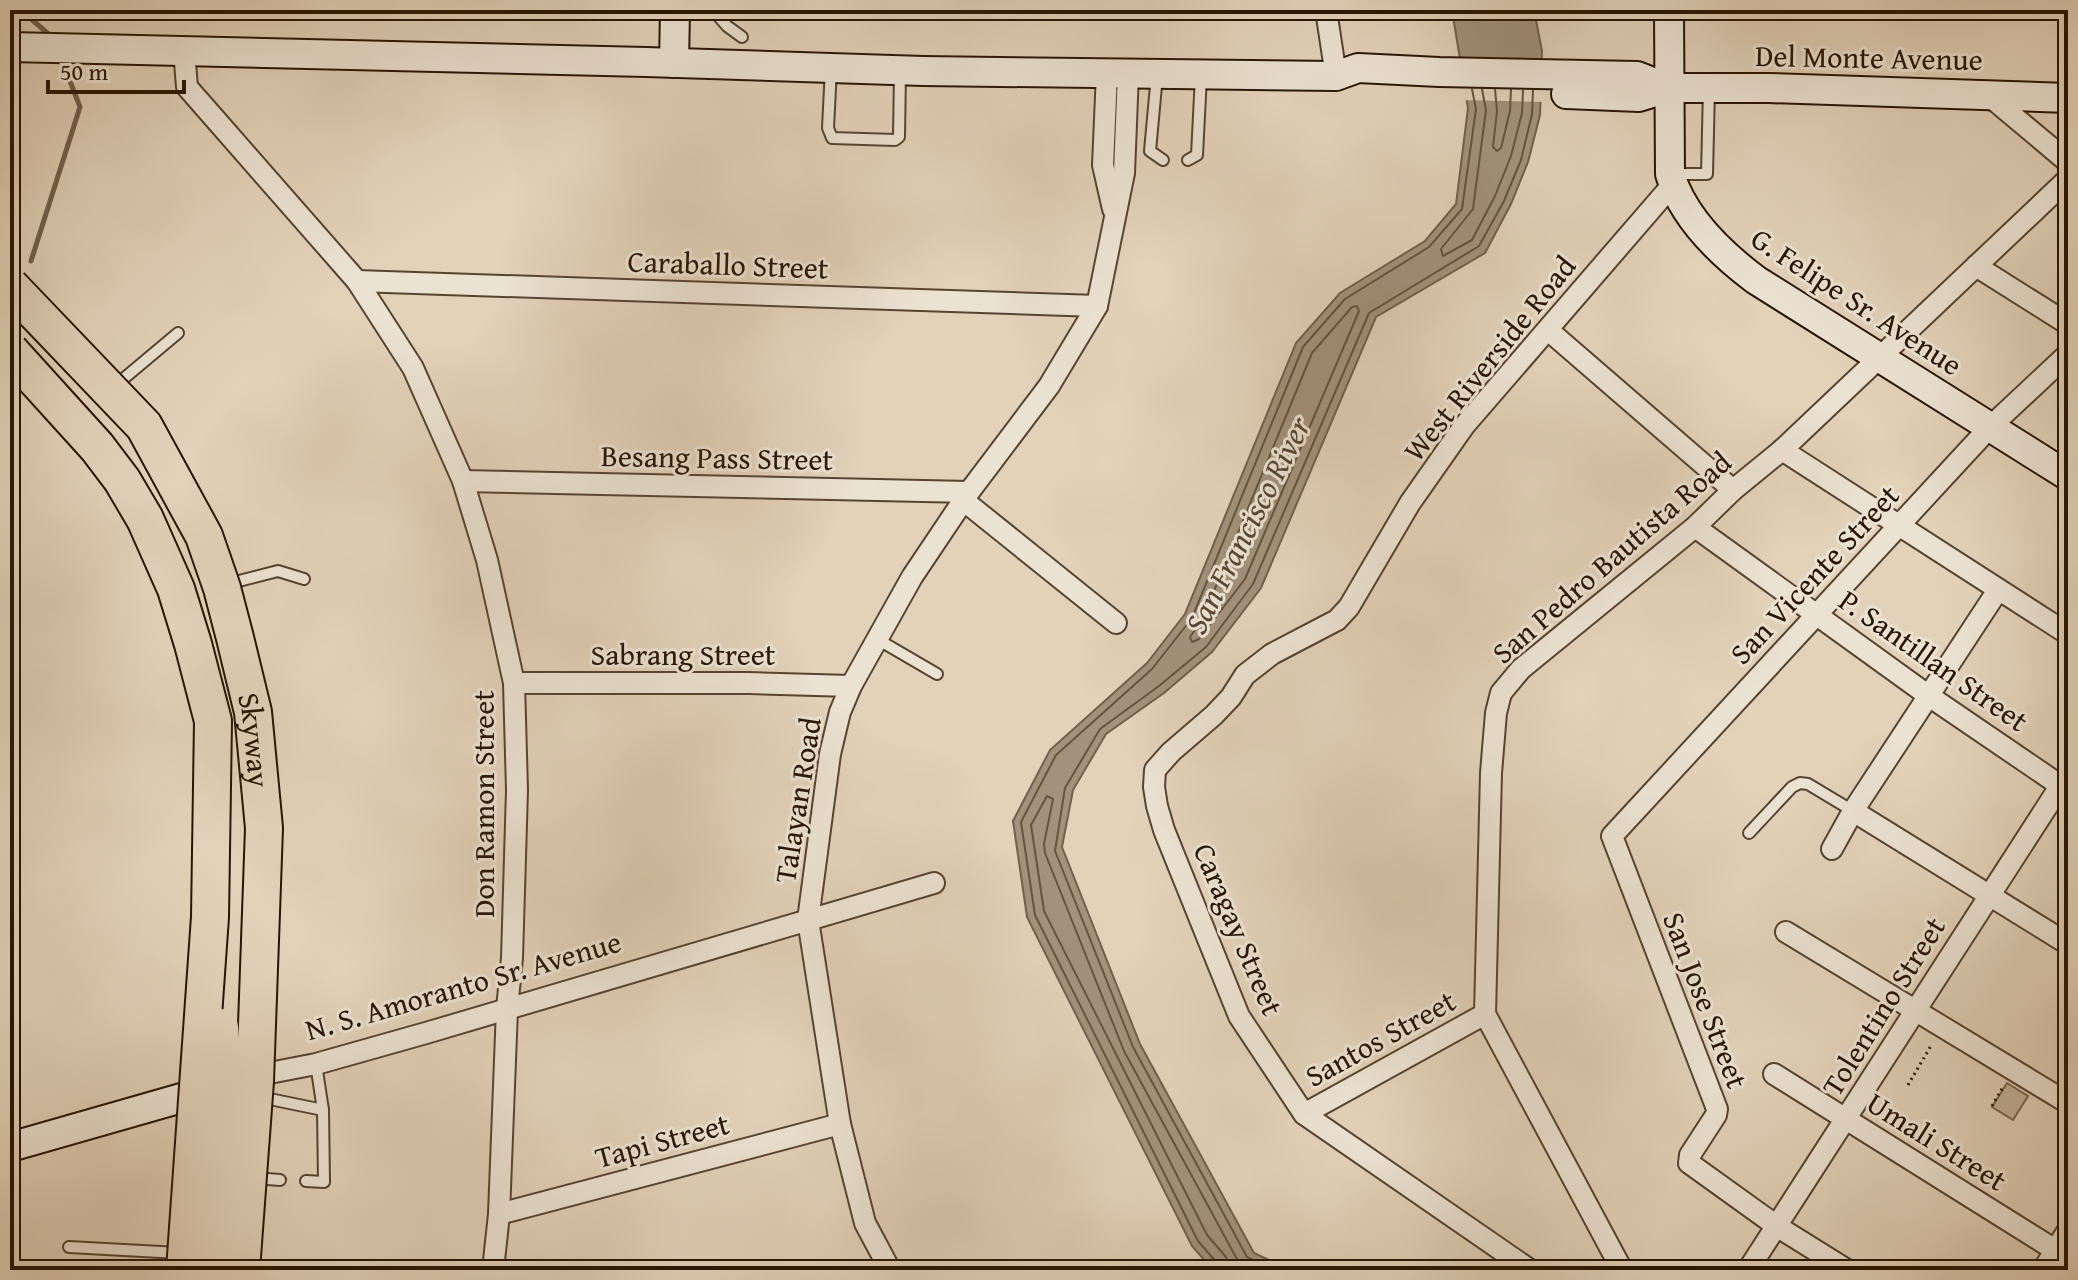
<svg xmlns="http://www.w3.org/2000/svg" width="2078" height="1280" viewBox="0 0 2078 1280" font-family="'Gentium Book Plus',serif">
<rect width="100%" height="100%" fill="#e2d2ba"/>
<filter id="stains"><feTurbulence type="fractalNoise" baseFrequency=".0025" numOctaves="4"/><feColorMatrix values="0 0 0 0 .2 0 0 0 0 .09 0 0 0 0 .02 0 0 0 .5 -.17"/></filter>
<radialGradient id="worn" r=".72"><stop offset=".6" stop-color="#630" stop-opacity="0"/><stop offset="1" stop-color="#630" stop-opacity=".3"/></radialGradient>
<path fill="#c2b29b" stroke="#74644f" stroke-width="2" d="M 2007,1083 L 2028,1096 L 2013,1120 L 1992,1107 Z"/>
<path fill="#a2927c" stroke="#71604c" stroke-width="2" d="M 1452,10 L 1534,10 L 1542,51 L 1540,115 L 1528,162 L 1511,204 L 1485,253 L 1376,317 L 1261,588 L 1212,652 L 1164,693 L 1106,734 L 1073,790 L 1062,847 L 1140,1044 L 1254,1253 L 1291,1270 L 1213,1270 L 1192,1246 L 1027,917 L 1013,821 L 1050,750 L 1147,663 L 1185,614 L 1296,343 L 1340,293 L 1425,241 L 1456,204 L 1468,108 Z"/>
<path fill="#e2d2ba" d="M 1456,64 L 1546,67 L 1544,102 L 1462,100 Z"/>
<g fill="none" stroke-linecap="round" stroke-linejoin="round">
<g stroke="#645440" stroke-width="2">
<path d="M 1482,89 L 1486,110 L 1473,209 L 1441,249 L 1443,256 L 1472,240 L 1495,196 L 1511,156 L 1522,113 L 1523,90"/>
<path d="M 1495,89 L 1497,111 L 1493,147 L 1497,151 L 1501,148 L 1510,111 L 1511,89"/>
<path d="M 1357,306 L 1359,311 L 1245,579 L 1199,639 L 1192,642 L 1190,637 L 1202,620 L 1312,353 L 1352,307 Z"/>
<path d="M 1219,1270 L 1217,1263 L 1198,1241 L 1035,915 L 1021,822 L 1056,755 L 1152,669 L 1192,618 L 1303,347 L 1345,299 L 1429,247 L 1462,209 L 1476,109 L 1472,89"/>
<path d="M 1229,1270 L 1226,1257 L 1207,1235 L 1044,911 L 1031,825 L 1047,796 L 1053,799 L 1044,844 L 1045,853 L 1124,1051 L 1238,1261 L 1248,1270"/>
<path d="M 1272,1270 L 1247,1257 L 1133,1047 L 1055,851 L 1065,788 L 1100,729 L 1159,686 L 1206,647 L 1253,584 L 1369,313 L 1479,246 L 1504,201 L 1521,160 L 1532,114 L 1533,90"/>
</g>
<g stroke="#71604c" stroke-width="5">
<path d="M 21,10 L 53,38"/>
<path d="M 31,261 L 80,107 L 61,58"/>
</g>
<defs>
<g id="lane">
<path d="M 713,10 L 727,26 L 742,37"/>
<path d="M 831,68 L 828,128 L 832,138 L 895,140 L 899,137 L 900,72"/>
<path d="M 1157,75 L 1150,151 L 1163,160"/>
<path d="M 1188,160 L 1197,155 L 1201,76"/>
<path d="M 1672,174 L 1707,174 L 1709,89"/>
<path d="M 116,385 L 178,333"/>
<path d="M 227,584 L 278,571 L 304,579"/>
<path d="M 877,639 L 937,674"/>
<path d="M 1749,833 L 1792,787 L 1800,783 L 1808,784 L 1853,811"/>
<path d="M 316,1064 L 323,1110"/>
<path d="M 260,1097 L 323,1110 L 324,1182 L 306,1181"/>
<path d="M 254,1178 L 280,1180"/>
<path d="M 69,1247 L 179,1253"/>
</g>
<g id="street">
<path d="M 1326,10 L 1336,76"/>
<path d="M 184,50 L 187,87 L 357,281 L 413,368 L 463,481 L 487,560 L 514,683 L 517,790 L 512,958 L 507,1009 L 499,1214 L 493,1270"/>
<path d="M 1107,73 L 1103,165 L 1113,209"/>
<path d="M 1987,94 L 2068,162"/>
<path d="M 1976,266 L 2068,324"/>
<path d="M 357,281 L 1097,306"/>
<path d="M 1548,330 L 1733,490"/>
<path d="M 1782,450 L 2068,634"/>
<path d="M 463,481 L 969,492"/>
<path d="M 963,500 L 1116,623"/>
<path d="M 1695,527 L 1929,696 L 2061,786"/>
<path d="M 514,683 L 749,683 L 851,686"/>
<path d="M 1853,811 L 2068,944"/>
<path d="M 1832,849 L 1853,811 L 1998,590"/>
<path d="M 1786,932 L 2068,1103"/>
<path d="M 1774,1074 L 2068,1258"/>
<path d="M 259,1075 L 316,1064 L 426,1033 L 934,883"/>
<path d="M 1304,1114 L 1485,1014"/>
<path d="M 499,1214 L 840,1124"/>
<path d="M 890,1270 L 865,1223 L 840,1124 L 808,920 L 830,754 L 840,712 L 851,686 L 912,577 L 969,492 L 1049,386 L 1097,306 L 1124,173 L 1128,73"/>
<path d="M 1530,1270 L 1304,1114 L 1239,1016 L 1164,830 L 1157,806 L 1154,787 L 1155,770 L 1171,752 L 1214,715 L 1231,697 L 1245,675 L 1272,654 L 1337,620 L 1349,607 L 1410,503 L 1464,426 L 1673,184"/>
<path d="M 1622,1270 L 1485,1014 L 1491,773 L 1496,713 L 1501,693 L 1521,669 L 1695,527 L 1733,490 L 1782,450 L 2068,179"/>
<path d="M 1748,1270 L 2068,774"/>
<path d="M 1847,1270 L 1778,1227 L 1689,1163 L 1690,1155 L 1716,1115 L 1717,1109 L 1612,836 L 1990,427 L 2068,354"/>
<path d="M 2043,1270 L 2068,1230"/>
</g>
<g id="secondary">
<path d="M 1669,10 L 1670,174 C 1683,218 1720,253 1756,280 L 2068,476"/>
<path d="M 10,47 L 646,62 L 923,71 L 1336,76 L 1358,68 L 1439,72 L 1637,76 L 1668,88"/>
<path d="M 674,63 L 675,10"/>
<path d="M 1566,94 L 1639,97 L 1668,88 L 1769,88 L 2068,98"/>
<path d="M 10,1147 L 213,1089"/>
</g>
</defs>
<use href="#lane" stroke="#564431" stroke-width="14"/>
<use href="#street" stroke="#564431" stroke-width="24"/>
<use href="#secondary" stroke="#271503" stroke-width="32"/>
<g stroke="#271503" stroke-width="3" stroke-dasharray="2 4" stroke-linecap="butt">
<path d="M 1908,1085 L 1932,1044"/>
<path d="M 1992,1106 L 2003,1087"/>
</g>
<use href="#lane" stroke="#ece2d2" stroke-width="10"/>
<use href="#street" stroke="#ece2d2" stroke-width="20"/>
<use href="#secondary" stroke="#ece2d2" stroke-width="28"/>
<defs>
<g id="highway-bridge">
<path id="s1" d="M 10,286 L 144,426 L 204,536 L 222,588 L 235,638 L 253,712 L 264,828 L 255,1081 L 241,1270"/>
<path d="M 10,351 L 97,447 L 122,480 L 145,519 L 176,589 L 193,644 L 213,721 L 210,917 L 185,1270"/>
<path d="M 211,1270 L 226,1100 L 220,1027"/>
</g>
</defs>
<use href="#highway-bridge" stroke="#271503" stroke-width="40" stroke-linecap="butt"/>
<use href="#highway-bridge" stroke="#e2d2ba" stroke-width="36"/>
</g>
<g text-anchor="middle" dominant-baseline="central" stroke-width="6" stroke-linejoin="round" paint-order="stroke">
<g font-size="30" fill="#271503" stroke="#ece2d2">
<text transform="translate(1869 57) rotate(1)">Del Monte Avenue</text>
<text transform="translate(728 264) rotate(2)">Caraballo Street</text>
<text transform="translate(1857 301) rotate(33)">G. Felipe Sr. Avenue</text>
<text transform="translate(1489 358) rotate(-51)">West Riverside Road</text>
<text transform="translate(717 457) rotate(1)">Besang Pass Street</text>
<text transform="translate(1611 557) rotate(-41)">San Pedro Bautista Road</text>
<text transform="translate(1814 574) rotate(-47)">San Vicente Street</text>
<text x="683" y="654">Sabrang Street</text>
<text transform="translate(1934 660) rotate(35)">P. Santillan Street</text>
<text stroke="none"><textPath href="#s1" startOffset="530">Skyway</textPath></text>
<text transform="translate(797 800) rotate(-81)">Talayan Road</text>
<text transform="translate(483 804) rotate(-90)">Don Ramon Street</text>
<text transform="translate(1239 929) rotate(67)">Caragay Street</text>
<text transform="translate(463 985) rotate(-16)">N. S. Amoranto Sr. Avenue</text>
<text transform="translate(1706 1000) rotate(69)">San Jose Street</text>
<text transform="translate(1883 1006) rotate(-58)">Tolentino Street</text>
<text transform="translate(1380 1038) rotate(-29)">Santos Street</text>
<text transform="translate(662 1140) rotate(-15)">Tapi Street</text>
<text transform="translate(1937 1141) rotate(32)">Umali Street</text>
</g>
<g font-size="32" font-style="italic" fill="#584733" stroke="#ece2d2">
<text transform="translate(1247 525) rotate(-63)">San Francisco River</text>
</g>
</g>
<rect width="2078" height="1280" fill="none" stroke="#e2d2ba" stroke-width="40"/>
<rect x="12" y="12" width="2054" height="1256" fill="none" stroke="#271503" stroke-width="4"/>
<rect x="20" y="20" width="2038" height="1240" fill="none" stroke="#271503" stroke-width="2"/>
<path d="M48 80v12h136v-12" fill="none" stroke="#271503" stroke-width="4"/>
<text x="60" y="80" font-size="24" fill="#271503" stroke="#ece2d2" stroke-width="6" paint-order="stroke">50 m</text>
<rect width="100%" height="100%" filter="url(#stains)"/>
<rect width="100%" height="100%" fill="url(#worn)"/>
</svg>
